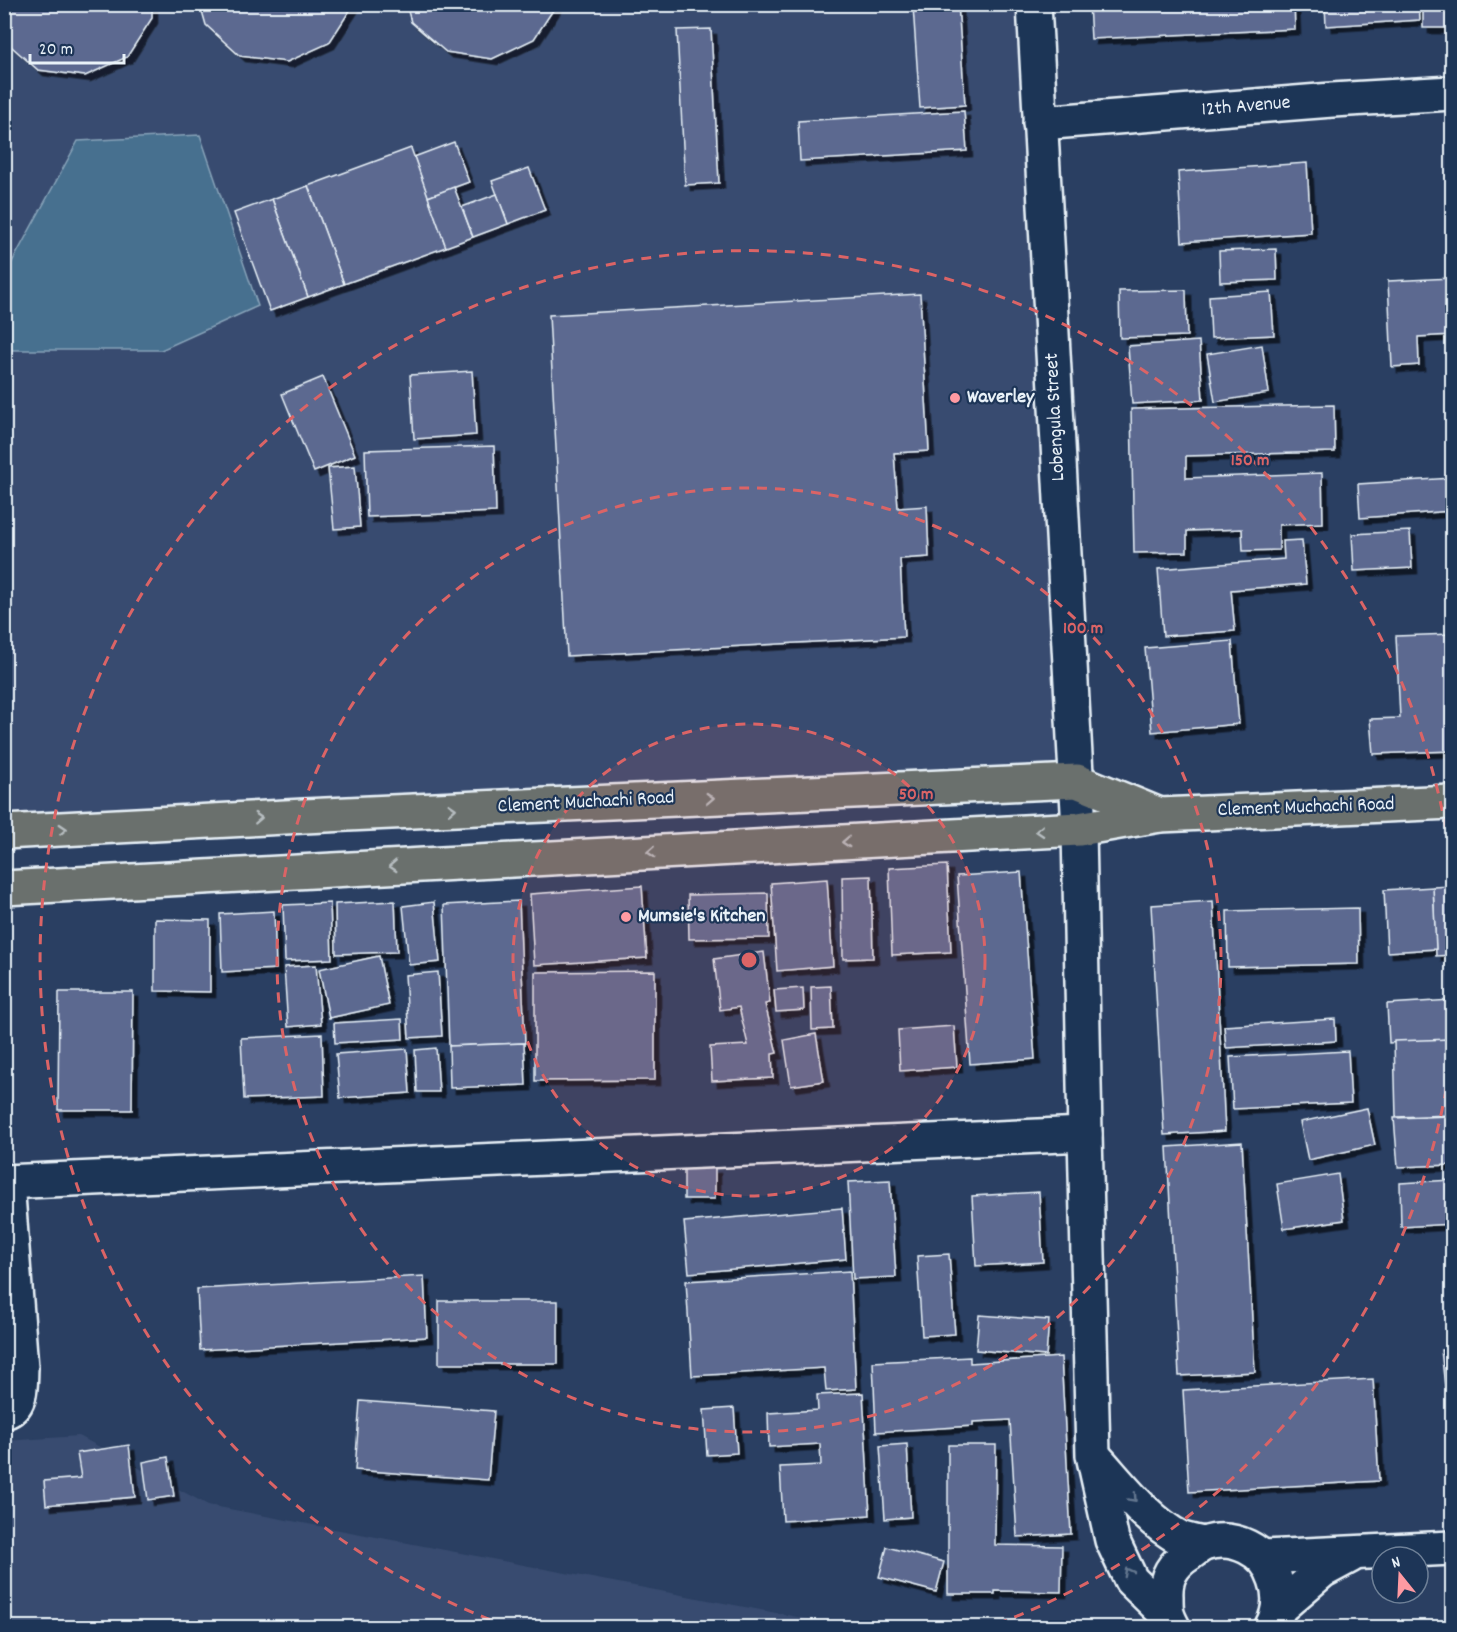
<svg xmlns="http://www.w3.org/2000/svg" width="1457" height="1632" viewBox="0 0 1457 1632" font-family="Dekko,sans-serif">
<defs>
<filter id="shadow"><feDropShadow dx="5.5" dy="5.5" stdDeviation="0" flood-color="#0009"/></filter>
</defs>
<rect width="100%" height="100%" fill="#2a3f62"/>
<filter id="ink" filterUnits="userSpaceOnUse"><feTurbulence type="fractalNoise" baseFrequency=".0167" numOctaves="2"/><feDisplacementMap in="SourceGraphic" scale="12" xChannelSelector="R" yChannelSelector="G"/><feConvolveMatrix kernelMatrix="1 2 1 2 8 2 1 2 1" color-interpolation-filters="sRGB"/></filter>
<g filter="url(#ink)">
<g fill="#394c70">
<path d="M 5,5 L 1028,5 L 1068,772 L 5,828 Z"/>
<path d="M 79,1436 L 208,1505 L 850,1627 L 5,1628 L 5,1441 Z"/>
</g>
<path fill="#476f8f" stroke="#87a3b9" stroke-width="1.5" d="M 200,135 L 258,306 L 161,350 L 5,350 L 5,275 L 78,141 Z"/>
<g fill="#5c6990" stroke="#e8f1f8" stroke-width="1.5" filter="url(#shadow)">
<path d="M 4,4 L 152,4 L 152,18 L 127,57 L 85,76 L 38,70 L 4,40 Z"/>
<path d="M 200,4 L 354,4 L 329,43 L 287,62 L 240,56 L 206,25 Z"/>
<path d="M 406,4 L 557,4 L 534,39 L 492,59 L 446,52 L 411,22 Z"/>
<path d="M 935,4 L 958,4 L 965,105 L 920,108 L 913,6 Z"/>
<path d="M 1089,4 L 1294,4 L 1295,29 L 1091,39 Z"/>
<path d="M 1325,4 L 1419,4 L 1420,20 L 1326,26 Z"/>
<rect x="1423" y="4" width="29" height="24"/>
<path d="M 711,29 L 719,183 L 685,185 L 677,30 Z"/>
<path d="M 964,111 L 967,151 L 800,161 L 798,121 Z"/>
<path d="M 454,142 L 469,182 L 428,197 L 414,157 Z"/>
<path d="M 411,148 L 446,247 L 344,284 L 308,186 Z"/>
<path d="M 1307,163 L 1311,233 L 1182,242 L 1178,172 Z"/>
<path d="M 529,168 L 545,210 L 508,224 L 492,181 Z"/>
<path d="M 308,186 L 344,284 L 308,297 L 272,199 Z"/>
<path d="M 454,187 L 473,237 L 446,247 L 428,197 Z"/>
<path d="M 497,194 L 508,224 L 473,237 L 462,207 Z"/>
<path d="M 272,199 L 308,297 L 270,311 L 234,213 Z"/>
<path d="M 1276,249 L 1277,280 L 1220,282 L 1219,251 Z"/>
<path d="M 1452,278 L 1452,335 L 1418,337 L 1419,365 L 1392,367 L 1388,281 Z"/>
<path d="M 1186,290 L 1187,336 L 1120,338 L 1119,291 Z"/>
<path d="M 1271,292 L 1274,335 L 1211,338 L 1209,296 Z"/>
<path d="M 920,294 L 929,451 L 894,453 L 898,508 L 927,506 L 929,557 L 900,559 L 904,637 L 567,656 L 549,315 Z"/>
<path d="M 1199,341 L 1203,400 L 1132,404 L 1128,346 Z"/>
<path d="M 1262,345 L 1269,393 L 1215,402 L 1207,354 Z"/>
<path d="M 472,371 L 476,435 L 414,439 L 410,375 Z"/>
<path d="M 323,377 L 355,455 L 314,472 L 282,394 Z"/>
<path d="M 1334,405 L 1335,452 L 1186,456 L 1186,478 L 1322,473 L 1323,523 L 1279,525 L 1279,550 L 1243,551 L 1242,529 L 1187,531 L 1187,552 L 1134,553 L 1131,409 Z"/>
<path d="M 494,446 L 496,512 L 367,517 L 365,450 Z"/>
<path d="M 355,466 L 360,527 L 334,529 L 328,468 Z"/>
<path d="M 1452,478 L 1452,511 L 1360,518 L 1358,484 Z"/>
<path d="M 1410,531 L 1412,568 L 1354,571 L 1352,534 Z"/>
<path d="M 1302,540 L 1306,584 L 1231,590 L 1235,631 L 1163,636 L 1158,569 L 1284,559 L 1283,541 Z"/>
<path d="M 1452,634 L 1452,751 L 1373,754 L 1370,719 L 1400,718 L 1396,636 Z"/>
<path d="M 1232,641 L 1239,724 L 1152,732 L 1145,648 Z"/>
<path d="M 947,865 L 951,952 L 892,955 L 889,868 Z"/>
<path d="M 1021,872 L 1035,1059 L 970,1064 L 957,876 Z"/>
<path d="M 871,876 L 873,958 L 843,959 L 842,877 Z"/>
<path d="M 827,879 L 833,966 L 777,971 L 771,883 Z"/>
<path d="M 642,886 L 647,958 L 534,965 L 530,894 Z"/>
<path d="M 1452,886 L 1452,955 L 1436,956 L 1433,887 Z"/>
<path d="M 1433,887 L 1436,949 L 1387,952 L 1384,890 Z"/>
<path d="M 768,893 L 769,938 L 689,939 L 688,895 Z"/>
<path d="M 395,901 L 397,952 L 336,954 L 335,904 Z"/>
<path d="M 519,901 L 525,1043 L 449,1046 L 444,905 Z"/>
<path d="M 1213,901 L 1225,1131 L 1164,1135 L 1151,905 Z"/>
<path d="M 434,902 L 440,962 L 409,965 L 403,906 Z"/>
<path d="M 330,903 L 332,959 L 285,961 L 283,905 Z"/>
<path d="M 1358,908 L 1359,964 L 1228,967 L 1227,911 Z"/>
<path d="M 274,911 L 276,969 L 222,972 L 220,914 Z"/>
<path d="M 155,919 L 210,920 L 210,992 L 155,991 Z"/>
<path d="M 764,952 L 770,1003 L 765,1004 L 777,1053 L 772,1054 L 773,1078 L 712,1081 L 710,1047 L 748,1045 L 739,1007 L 720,1010 L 714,959 Z"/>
<path d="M 379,956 L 389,1005 L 329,1018 L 319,969 Z"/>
<path d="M 316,965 L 321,1024 L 288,1027 L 284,967 Z"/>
<path d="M 655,971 L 655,1080 L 535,1081 L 535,972 Z"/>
<path d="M 438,972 L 442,1036 L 409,1038 L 405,975 Z"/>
<path d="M 831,986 L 833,1029 L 812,1030 L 811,987 Z"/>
<path d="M 803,988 L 804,1010 L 776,1012 L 774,990 Z"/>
<path d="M 59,992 L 133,992 L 132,1110 L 58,1110 Z"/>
<path d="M 1452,1000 L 1452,1039 L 1389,1043 L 1387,1004 Z"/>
<path d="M 402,1019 L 403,1039 L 335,1043 L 334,1023 Z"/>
<path d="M 1335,1019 L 1336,1041 L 1226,1048 L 1224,1026 Z"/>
<path d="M 954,1026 L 957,1067 L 900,1071 L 898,1030 Z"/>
<path d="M 322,1034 L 324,1096 L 244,1099 L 241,1038 Z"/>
<path d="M 816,1034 L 824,1081 L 791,1086 L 784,1040 Z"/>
<path d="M 1452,1039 L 1452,1115 L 1396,1117 L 1394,1041 Z"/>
<path d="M 524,1043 L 526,1085 L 450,1088 L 449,1046 Z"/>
<path d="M 436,1048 L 439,1092 L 417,1092 L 415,1050 Z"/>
<path d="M 407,1049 L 410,1093 L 340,1098 L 336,1054 Z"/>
<path d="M 1348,1051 L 1351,1103 L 1233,1109 L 1230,1057 Z"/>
<path d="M 1367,1108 L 1375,1145 L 1308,1160 L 1300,1122 Z"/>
<path d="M 1452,1116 L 1452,1165 L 1398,1167 L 1394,1118 Z"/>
<path d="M 1242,1142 L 1255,1372 L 1179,1376 L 1167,1147 Z"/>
<path d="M 715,1168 L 715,1199 L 684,1199 L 684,1169 Z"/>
<path d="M 1338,1174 L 1344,1220 L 1284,1229 L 1277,1184 Z"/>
<path d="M 890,1180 L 896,1277 L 853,1279 L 848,1182 Z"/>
<path d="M 1452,1180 L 1452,1224 L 1401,1227 L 1400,1183 Z"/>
<path d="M 1039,1192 L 1043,1262 L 976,1266 L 972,1196 Z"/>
<path d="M 842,1208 L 846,1259 L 689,1273 L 684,1222 Z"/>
<path d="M 949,1254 L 955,1334 L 922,1336 L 917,1256 Z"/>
<path d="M 850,1271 L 856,1389 L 826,1391 L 824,1368 L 692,1376 L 686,1281 Z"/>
<path d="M 424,1276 L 427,1337 L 200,1350 L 197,1289 Z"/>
<rect x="439" y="1301" width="119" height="63"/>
<path d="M 979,1315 L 1049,1320 L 1046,1356 L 976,1350 Z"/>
<path d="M 1441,1350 L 1452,1350 L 1452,1387 L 1445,1387 Z"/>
<path d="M 970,1357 L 970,1363 L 1061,1357 L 1071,1534 L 1017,1537 L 1010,1420 L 973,1422 L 973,1426 L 876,1432 L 873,1362 Z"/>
<path d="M 1373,1379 L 1379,1481 L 1189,1492 L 1183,1390 Z"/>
<path d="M 863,1393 L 870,1515 L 783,1521 L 780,1467 L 821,1465 L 820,1444 L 769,1447 L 768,1413 L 818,1410 L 817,1395 Z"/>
<path d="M 360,1401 L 494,1411 L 488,1480 L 355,1470 Z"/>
<path d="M 734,1408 L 737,1453 L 707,1455 L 704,1410 Z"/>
<path d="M 907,1444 L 911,1517 L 885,1519 L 880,1446 Z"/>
<path d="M 129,1445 L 135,1497 L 46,1505 L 44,1481 L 81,1478 L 77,1453 Z"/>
<path d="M 948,1445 L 996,1445 L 995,1545 L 1062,1546 L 1061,1592 L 995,1591 L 995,1594 L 948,1594 Z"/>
<path d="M 168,1457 L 174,1496 L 148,1500 L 143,1462 Z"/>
<path d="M 887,1547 L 944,1562 L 936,1592 L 879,1577 Z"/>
</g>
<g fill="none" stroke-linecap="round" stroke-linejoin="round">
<defs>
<g id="minor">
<path d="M 1034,4 L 1079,829 L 1085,1134 L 1093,1455 L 1112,1540 L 1131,1580 L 1167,1615"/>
<path d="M 1040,123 L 1332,100 L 1452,93"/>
<path d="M 4,1182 L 1085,1134"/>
<path d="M 4,1412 C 23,1406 20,1384 21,1368 L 7,1182"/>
<path d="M 1094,1456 C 1119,1483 1147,1521 1180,1538 C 1187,1541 1195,1542 1203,1544"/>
<path d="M 1262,1557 L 1452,1548"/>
<path d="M 1279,1608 L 1322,1571 L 1350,1556"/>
<path d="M 1173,1627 C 1166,1614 1166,1611 1166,1596 C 1165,1577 1173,1564 1189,1554 C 1193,1551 1199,1546 1204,1544 C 1233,1534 1266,1550 1275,1579 C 1281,1595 1280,1612 1271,1628"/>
</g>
<g id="major">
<path d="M 4,832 L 304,816 L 1077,781 L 1160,815"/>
<path d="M 4,888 L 1079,829 L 1160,815 L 1452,802"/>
</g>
</defs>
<use href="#minor" stroke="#e8f1f8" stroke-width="38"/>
<use href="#major" stroke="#e8f1f8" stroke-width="38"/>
<use href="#minor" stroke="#1d3557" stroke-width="33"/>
<use href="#major" stroke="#6b706d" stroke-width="33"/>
</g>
<defs><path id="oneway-chevron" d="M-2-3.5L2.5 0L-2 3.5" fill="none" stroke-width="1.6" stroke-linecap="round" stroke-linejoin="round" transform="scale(1.5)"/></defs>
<g stroke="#b6bdc0">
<use href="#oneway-chevron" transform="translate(710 798) rotate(-3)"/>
<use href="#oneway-chevron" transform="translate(452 809) rotate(-3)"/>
<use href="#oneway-chevron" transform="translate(258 818) rotate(-3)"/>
<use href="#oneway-chevron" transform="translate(63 829) rotate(-3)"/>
<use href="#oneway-chevron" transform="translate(1040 831) rotate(177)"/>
<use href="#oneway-chevron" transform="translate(846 842) rotate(177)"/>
<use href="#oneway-chevron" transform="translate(651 852) rotate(177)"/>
<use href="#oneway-chevron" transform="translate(393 866) rotate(177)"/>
</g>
<g stroke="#64778f">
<use href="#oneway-chevron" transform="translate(1133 1498) rotate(47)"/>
<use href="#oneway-chevron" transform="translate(1128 1572) rotate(-118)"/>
</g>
</g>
<circle cx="749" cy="960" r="236" fill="#db6466" fill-opacity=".12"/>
<g fill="none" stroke="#db6466" stroke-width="3" stroke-dasharray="10 8">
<circle cx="749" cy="960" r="236"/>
<circle cx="749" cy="960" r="472"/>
<path d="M1452 1053A709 709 0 0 1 991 1626M507 1626A709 709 0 1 1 1452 867"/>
</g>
<g fill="#ff9aa2" stroke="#1d3557" stroke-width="2">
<circle cx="955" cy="398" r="6"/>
<circle cx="626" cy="917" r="6"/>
</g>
<g text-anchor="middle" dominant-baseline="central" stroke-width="4.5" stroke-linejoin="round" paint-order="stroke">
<g font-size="20" fill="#e8f1f8" stroke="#1d3557">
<text transform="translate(1246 107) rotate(-5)">12th Avenue</text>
<text transform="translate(1056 417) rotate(-93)">Lobengula Street</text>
<text transform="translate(586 803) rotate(-3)">Clement Muchachi Road</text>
<text transform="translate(1306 808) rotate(-2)">Clement Muchachi Road</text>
</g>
<g font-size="20" font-weight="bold" fill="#e8f1f8" stroke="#1d3557" text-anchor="start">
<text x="967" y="398">Waverley</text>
<text x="638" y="917">Mumsie's Kitchen</text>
</g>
</g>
<circle cx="749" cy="960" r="9" fill="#db6466" stroke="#1d3557" stroke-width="3"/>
<g font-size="18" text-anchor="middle" font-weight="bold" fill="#db6466" stroke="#1d3557" stroke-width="4.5" stroke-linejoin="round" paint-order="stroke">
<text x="1250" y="465">150 m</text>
<text x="1083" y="633">100 m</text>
<text x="916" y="799">50 m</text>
</g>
<rect width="1457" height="1632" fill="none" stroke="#1d3557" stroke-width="24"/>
<rect x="12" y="12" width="1433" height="1608" fill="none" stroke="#e8f1f8" stroke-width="2" filter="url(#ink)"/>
<g transform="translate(1400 1575) rotate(342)"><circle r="28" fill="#1d3557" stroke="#6e8097" stroke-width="1.5"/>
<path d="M0-4.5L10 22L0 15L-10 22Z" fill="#ff9aa2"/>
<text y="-9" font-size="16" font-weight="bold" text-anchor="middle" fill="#e8f1f8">N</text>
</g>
<path d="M30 54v9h94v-9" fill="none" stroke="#e8f1f8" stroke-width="3"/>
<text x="39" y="54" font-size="18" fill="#e8f1f8" stroke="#1d3557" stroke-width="4.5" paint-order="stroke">20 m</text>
</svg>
